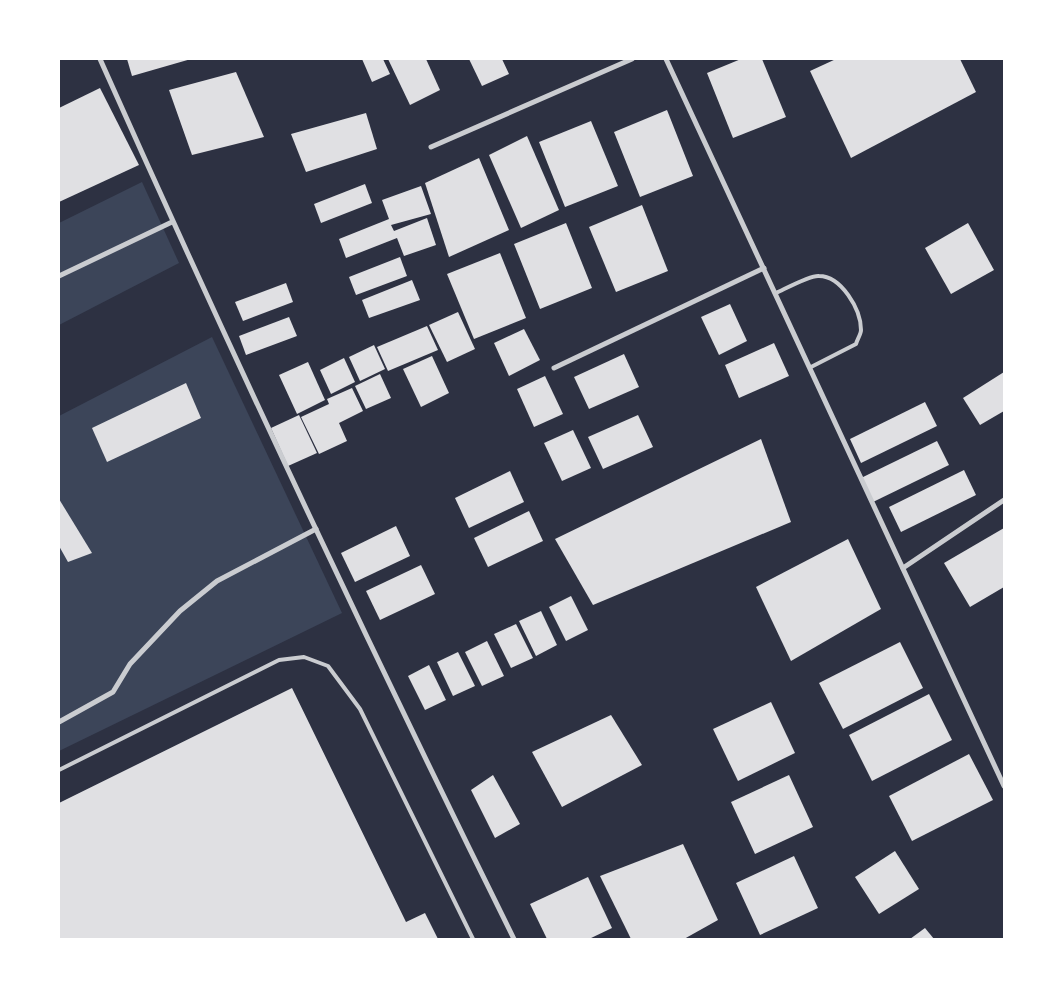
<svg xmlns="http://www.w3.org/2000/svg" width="1063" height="998" viewBox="0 0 1063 998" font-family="Helvetica,sans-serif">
<rect width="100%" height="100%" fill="#2d3142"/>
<g fill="#3c4559">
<path d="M 142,182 L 179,263 L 59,325 L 59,223 Z"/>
<path d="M 212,337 L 342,613 L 59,751 L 59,416 Z"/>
</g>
<g fill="#e0e0e3">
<path d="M 127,59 L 191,59 L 132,76 Z"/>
<path d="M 362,59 L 383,59 L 390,74 L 372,82 Z"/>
<path d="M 388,59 L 426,59 L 440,90 L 410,105 Z"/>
<path d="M 469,59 L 502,59 L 509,74 L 482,86 Z"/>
<path d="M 741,59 L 762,59 L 786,117 L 733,138 L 707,73 Z"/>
<path d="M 836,59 L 960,59 L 976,92 L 851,158 L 810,71 Z"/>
<path d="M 236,72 L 264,137 L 192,155 L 169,90 Z"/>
<path d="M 100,88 L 139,165 L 59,202 L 59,108 Z"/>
<path d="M 667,110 L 693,176 L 640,197 L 614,132 Z"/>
<path d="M 366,113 L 377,149 L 306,172 L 291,134 Z"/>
<path d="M 591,121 L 618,186 L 565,207 L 539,142 Z"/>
<path d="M 527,136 L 559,210 L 521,228 L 489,155 Z"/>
<path d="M 479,158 L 509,230 L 449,257 L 425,183 Z"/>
<path d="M 365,184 L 372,203 L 321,223 L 314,204 Z"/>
<path d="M 421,186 L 431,214 L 391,225 L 394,231 L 427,218 L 436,245 L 404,256 L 397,238 L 346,258 L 339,239 L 389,219 L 382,200 Z"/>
<path d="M 642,205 L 668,271 L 616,292 L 589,227 Z"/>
<path d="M 566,223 L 592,288 L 540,309 L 514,244 Z"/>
<path d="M 968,223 L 994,270 L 951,294 L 925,248 Z"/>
<path d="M 500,253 L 526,318 L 474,339 L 447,274 Z"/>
<path d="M 400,257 L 407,276 L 356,295 L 349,277 Z"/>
<path d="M 412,280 L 420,300 L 369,318 L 362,300 Z"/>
<path d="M 286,283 L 293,302 L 243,321 L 235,302 Z"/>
<path d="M 730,304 L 747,341 L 719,355 L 701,317 Z"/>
<path d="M 458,312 L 475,349 L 447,362 L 429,325 Z"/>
<path d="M 289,317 L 297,336 L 246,355 L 239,336 Z"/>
<path d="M 427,326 L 438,350 L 388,371 L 377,347 Z"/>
<path d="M 524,329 L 540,360 L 509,376 L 494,343 Z"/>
<path d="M 774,343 L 789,376 L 739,398 L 725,365 Z"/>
<path d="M 374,345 L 385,369 L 360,381 L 349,357 Z"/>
<path d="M 624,354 L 639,387 L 589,409 L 574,377 Z"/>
<path d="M 432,356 L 449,393 L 421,407 L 403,369 Z"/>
<path d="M 344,358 L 355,382 L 331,394 L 320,370 Z"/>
<path d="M 308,362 L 325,400 L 297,414 L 279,375 Z"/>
<path d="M 1004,372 L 1004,411 L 980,425 L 963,398 Z"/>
<path d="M 380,374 L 391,398 L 366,409 L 355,386 Z"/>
<path d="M 545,376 L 563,414 L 534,427 L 517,389 Z"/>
<path d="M 186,383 L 201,418 L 107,462 L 92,428 Z"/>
<path d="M 352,388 L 363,411 L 339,423 L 347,441 L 319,454 L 301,417 L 329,404 L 327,399 Z"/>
<path d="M 925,402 L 937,426 L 861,463 L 850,439 Z"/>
<path d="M 299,415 L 317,453 L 288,466 L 271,428 Z"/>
<path d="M 638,415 L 653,447 L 603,469 L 588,437 Z"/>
<path d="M 573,430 L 591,468 L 562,481 L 544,443 Z"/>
<path d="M 761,439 L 791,522 L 593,605 L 555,539 Z"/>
<path d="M 937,441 L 949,465 L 873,502 L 861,478 Z"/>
<path d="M 964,470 L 976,495 L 901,532 L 889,507 Z"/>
<path d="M 510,471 L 524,502 L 469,528 L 455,498 Z"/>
<path d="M 59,499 L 92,553 L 68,562 L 59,546 Z"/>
<path d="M 529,511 L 543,541 L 488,567 L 474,538 Z"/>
<path d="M 396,526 L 410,556 L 355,582 L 341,553 Z"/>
<path d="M 1004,528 L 1004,587 L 970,607 L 944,563 Z"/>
<path d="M 848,539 L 881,609 L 791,661 L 756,587 Z"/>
<path d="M 421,565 L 435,594 L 380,620 L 366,591 Z"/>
<path d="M 571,596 L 588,630 L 566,641 L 549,607 Z"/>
<path d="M 541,611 L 557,645 L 536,656 L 519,621 Z"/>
<path d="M 516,624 L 533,658 L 511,668 L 494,634 Z"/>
<path d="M 487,641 L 504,676 L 482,686 L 465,652 Z"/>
<path d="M 900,642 L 923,688 L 843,729 L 819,683 Z"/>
<path d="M 458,652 L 475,686 L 453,696 L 437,662 Z"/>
<path d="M 429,665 L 446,700 L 425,710 L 408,676 Z"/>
<path d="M 292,688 L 406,922 L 425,913 L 438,939 L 59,939 L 59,803 Z"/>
<path d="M 929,694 L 952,740 L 872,781 L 849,735 Z"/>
<path d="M 771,702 L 795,753 L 738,781 L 713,729 Z"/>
<path d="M 611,715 L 642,765 L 562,807 L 532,752 Z"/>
<path d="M 969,754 L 993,800 L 912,841 L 889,796 Z"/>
<path d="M 493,775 L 520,824 L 495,838 L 471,790 Z"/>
<path d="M 789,775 L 813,827 L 755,854 L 731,802 Z"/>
<path d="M 683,844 L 718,920 L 684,939 L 631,939 L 600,876 Z"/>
<path d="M 895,851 L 919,889 L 879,914 L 855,877 Z"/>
<path d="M 794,856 L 818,908 L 760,935 L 736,883 Z"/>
<path d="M 588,877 L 612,928 L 589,939 L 547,939 L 530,904 Z"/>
<path d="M 925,928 L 934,939 L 910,939 Z"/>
</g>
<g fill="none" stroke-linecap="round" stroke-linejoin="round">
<g stroke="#caccd0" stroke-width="4">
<path d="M 776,293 C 785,289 810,275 819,276 C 841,276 861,309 861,330 C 861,334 857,340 856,344 L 811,367"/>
<path d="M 59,770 L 279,660 L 304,657 L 328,666 L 360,709 L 473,939"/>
</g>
<g stroke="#caccd0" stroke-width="5">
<path d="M 100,59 C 232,355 370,648 514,939"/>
<path d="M 666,59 L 1004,786"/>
<path d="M 431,147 L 632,59"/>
<path d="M 59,276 L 172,222"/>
<path d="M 554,368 L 764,268"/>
<path d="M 903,568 L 1004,500"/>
<path d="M 59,722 L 113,692 L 130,664 L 180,611 L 217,581 L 316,529"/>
</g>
</g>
<rect width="1063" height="998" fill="none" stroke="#ffffff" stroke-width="120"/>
</svg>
